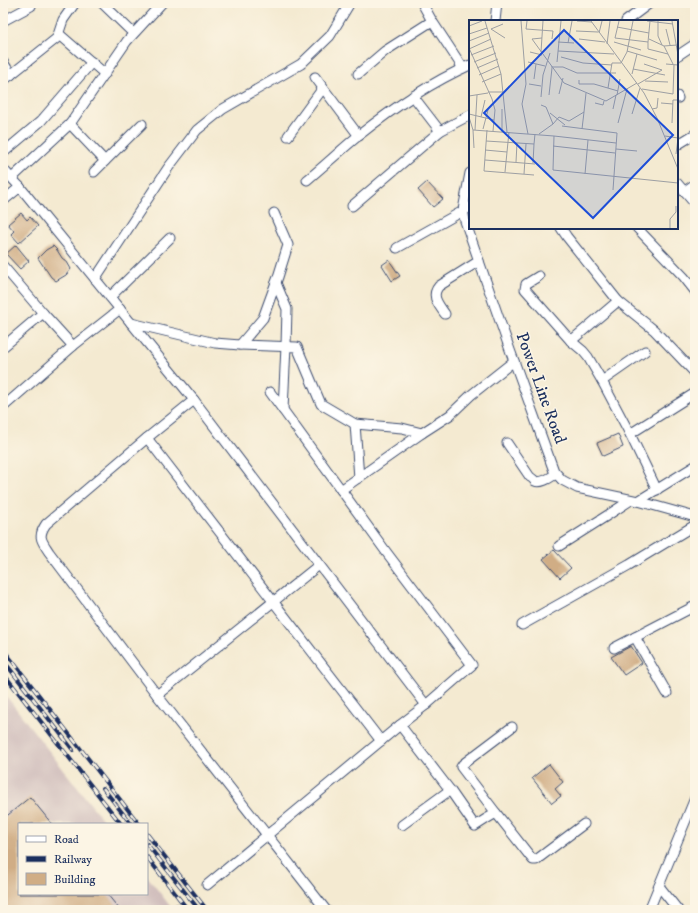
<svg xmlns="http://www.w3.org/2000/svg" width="698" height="913" viewBox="0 0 698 913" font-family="'IM FELL DW Pica',serif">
<rect width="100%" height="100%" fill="#fcf5e5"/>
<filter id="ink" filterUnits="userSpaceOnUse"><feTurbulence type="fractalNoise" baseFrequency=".025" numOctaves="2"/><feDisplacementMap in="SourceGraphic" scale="8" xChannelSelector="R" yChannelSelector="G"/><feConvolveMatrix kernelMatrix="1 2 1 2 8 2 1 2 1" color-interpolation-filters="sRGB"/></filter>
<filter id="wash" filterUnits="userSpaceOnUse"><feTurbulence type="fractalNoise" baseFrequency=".012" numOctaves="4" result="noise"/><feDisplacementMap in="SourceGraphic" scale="16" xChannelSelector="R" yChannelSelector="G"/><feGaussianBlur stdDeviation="0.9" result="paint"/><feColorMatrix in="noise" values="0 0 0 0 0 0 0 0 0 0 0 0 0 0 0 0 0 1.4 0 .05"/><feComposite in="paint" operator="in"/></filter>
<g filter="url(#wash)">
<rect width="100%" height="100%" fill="#f4ead1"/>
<path fill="#d1bfbd" d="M 3,692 L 106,824 L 19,824 L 19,894 L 147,894 L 147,876 L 173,910 L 3,910 Z"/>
<g id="blocks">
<g fill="#d0ad85">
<path d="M 427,182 L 443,199 L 433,207 L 418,190 Z"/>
<path d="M 21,213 L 27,220 L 30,217 L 38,226 L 19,243 L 11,234 L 14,231 L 8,224 Z"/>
<path d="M 16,245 L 29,261 L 20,269 L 6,254 Z"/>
<path d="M 53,246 L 57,250 L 62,258 L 67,262 L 71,269 L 66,275 L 56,281 L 51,277 L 47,271 L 44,267 L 38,258 L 46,250 Z"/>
<path d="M 389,260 L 400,276 L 392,281 L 382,265 Z"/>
<path d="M 618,434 L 623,447 L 603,456 L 597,443 Z"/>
<path d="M 554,550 L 571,568 L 560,578 L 543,559 Z"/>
<path d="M 631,646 L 642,663 L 624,675 L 611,657 Z"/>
<path d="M 549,764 L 563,782 L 555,789 L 561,796 L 552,803 L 532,778 Z"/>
<path d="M 30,797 L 52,824 L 19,824 L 19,894 L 107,894 L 120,910 L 3,910 L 3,819 Z"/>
</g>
</g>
</g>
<g filter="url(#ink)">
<use href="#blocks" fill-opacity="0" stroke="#3c4b6f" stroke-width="1"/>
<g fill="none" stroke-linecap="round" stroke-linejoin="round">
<defs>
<g id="minor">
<path d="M 102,3 L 133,33"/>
<path d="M 422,3 L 432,21 L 463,68"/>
<path d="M 3,21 L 31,6"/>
<path d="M 495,21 L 497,3"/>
<path d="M 626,21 L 650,3"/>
<path d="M 59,34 L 105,74"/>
<path d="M 677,56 L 695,44"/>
<path d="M 3,62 L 11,75"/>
<path d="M 358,74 L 385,51 L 432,21"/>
<path d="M 315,77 L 359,136"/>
<path d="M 3,81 L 57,38 L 63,20 L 75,3"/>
<path d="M 413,96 L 440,131"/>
<path d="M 677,96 L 678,98"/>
<path d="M 70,124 L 105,161"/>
<path d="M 288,136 L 323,88"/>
<path d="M 677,145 L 695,134"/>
<path d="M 3,153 L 41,121 L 92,62"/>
<path d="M 3,169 L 20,187 L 194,400 L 147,438 L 46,524 C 37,537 42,541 49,552 L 157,695 L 326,910"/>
<path d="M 94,172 L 142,124"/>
<path d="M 470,173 L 463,210 L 465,221 L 510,350 L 554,471 L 562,480 L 577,488 L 638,501 L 695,517"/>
<path d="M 12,178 L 70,124 L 127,41 L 162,3"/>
<path d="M 307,180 C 324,166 341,150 358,136 C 393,108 430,83 470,65"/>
<path d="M 677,183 L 695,204"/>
<path d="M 684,192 L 695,184"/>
<path d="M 3,201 L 20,187"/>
<path d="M 352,206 L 440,131 L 470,115"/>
<path d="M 561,228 L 567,237 L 618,301 L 654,330 L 695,373"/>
<path d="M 637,228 L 684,277 L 695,291"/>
<path d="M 397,248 L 470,207"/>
<path d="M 3,266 L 43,313 L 73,346 L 120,309"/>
<path d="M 539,276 L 526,284 L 525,289 L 571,341 L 583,351 L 588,357 L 602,381 L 630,434 L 657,490"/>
<path d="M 95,279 L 168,168 L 197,130 L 223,109 L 301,64 L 330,36 L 350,3"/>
<path d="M 276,283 L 287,309 L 286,346 L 283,410"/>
<path d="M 110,297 L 170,238"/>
<path d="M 445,314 C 439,305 430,296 439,286 L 479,261"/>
<path d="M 131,323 L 215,343 L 240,345 L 263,318 L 278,277 L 288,245 L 274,213"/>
<path d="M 571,341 L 618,301"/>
<path d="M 240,345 L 297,347 L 321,404 L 355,424 L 402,428 L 422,433 L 450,415 L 471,395 L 514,361"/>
<path d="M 3,347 L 43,313"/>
<path d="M 602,381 L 645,351"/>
<path d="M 194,400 L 426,705"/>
<path d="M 3,407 L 73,346"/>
<path d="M 355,424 L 359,478"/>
<path d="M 630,434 L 695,393"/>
<path d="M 147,438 L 381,741"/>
<path d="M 507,443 L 530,477 C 531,477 535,481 535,481 C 541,484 551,477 556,474"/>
<path d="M 341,490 L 422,433"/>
<path d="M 638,501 L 695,466"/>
<path d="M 559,546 L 608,515 L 631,500"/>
<path d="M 522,625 L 629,565 L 695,525"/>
<path d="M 635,637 L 667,693"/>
<path d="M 614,648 L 695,606"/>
<path d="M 157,695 L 319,565"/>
<path d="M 400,725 L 450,790 L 475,826 L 486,819 L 496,813 L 461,767 L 463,764 L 512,727"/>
<path d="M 496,813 L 533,860 L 536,860 L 584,824"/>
<path d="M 402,825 L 450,790"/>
<path d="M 207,885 L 400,725 L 426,705 L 472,665 L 387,553 L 270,392"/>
<path d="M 659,886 L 678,910"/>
<path d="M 175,910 L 177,909"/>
<path d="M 649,910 L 695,798"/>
</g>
</defs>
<use href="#minor" stroke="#3c4b6f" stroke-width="11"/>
<use href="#minor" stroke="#fff" stroke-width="9"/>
<defs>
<g id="rail">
<path d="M 3,649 L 139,824"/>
<path d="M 3,660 L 73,750"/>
<path d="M 3,673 L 121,824"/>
<path d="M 103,788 L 131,824"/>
<path d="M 147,834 L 207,910"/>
<path d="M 147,844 L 199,910"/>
<path d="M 147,857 L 188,910"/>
</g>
</defs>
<use href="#rail" stroke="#1b2f5e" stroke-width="4"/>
<use href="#rail" stroke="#fcf5e5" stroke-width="2.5" stroke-dasharray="8" stroke-linecap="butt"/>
</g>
</g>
<g text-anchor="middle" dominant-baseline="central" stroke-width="3" stroke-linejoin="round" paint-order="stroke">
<g font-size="17" fill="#1b2f5e" stroke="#fcf5e5">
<text transform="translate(541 388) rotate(70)">Power Line Road</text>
</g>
</g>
<g transform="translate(469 20)">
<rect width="209" height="209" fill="#f4ead1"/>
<path fill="none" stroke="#9d9fa3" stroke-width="1" d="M 16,1 L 32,54 L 38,112M 52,1 L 57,64 L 53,84 L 59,114M 58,1 L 57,9 L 84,11 L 83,19M 108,1 L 123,2M 122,1 L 175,73 L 188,98 L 209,149M 150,1 L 146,18 L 179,22 L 181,1M 178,1 L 204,4M 189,1 L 189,16 L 193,25M 203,1 L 209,35M 0,6 L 13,1M 148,7 L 180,13M 22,9 L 36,18M 22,9 L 34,4M 197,9 L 201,25M 107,11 L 129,12M 130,13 L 133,1M 0,14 L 18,8M 73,18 L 63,19 L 95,63 L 137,81 L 168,63M 110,19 L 136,22M 180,19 L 195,26 L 208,25M 0,21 L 20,13M 89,22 L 105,23M 145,22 L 172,30M 179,22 L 179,29 L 199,34M 99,23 L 103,1M 138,24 L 141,1M 195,26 L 204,44M 0,28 L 23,79 L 26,90 L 24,111M 0,29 L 22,19M 89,31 L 145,34M 158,31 L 188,40M 61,32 L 73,35M 72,32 L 74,1M 2,35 L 25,26M 92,37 L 114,43 L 143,45M 5,42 L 27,33M 59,42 L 76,46M 88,42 L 92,1M 197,44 L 209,45 L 209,53M 82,47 L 94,47 L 108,53 L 147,53M 8,48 L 29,39M 164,49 L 196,55M 163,54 L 168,34M 10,55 L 30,46M 65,59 L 67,44M 110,60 L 110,64 L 125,64 L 149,71M 176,61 L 199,62M 13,62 L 32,54M 60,64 L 72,66M 169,64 L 193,50 L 175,44M 139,68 L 143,43 L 152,43 L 158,32 L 164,1M 173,69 L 204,74 L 205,45M 19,72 L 34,72M 90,74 L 94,58M 80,75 L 83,48M 148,75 L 151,59M 0,76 L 19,73M 72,77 L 74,55 L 81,33M 126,83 L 134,85 L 135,81M 192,83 L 204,84M 33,89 L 33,112M 144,89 L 147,75M 183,89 L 188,88 L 189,78M 81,93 L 96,105M 0,94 L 25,100M 163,94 L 171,68M 0,97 L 4,110 L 85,116 L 84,150 L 209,163M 12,97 L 16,80M 149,103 L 158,69M 203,103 L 204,80 L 209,80M 84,104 L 90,97 L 100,101 L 115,92 L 117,73M 93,106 L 148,113 L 144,170M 14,109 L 19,90M 113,109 L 115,92M 4,110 L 5,128M 6,110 L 8,75M 18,110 L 15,151 L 65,155M 70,114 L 84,104 L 77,87 L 72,85M 85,116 L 147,123M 196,116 L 209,118M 17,121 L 65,124 L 66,114M 84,126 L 146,133M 147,129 L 168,131M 16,130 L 38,132M 207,134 L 209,118M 16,140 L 66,144M 47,142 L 48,123M 64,143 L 65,124M 209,149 L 209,164M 36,152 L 40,112M 55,154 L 57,124M 116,154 L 119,120M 201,208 L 201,199 L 207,192 L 207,186"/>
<path fill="#1d4ed8" fill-opacity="0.15" stroke="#1d4ed8" stroke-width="2" d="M 95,10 L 204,115 L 124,198 L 15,93 Z"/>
<rect width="209" height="209" fill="none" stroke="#1b2f5e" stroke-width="2"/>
</g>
<rect width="698" height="913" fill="none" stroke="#fcf5e5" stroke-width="16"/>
<rect x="18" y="823" width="130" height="72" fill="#fcf5e5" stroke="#a2a6af"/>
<rect x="26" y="836" width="20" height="6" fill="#ffffff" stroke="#a2a6af"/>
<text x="54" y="843" font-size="12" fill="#1b2f5e">Road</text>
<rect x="26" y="856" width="20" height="6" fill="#1b2f5e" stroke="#a2a6af"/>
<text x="54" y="863" font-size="12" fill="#1b2f5e">Railway</text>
<rect x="26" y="873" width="20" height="12" fill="#d0ad85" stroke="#a2a6af"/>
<text x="54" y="883" font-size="12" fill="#1b2f5e">Building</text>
</svg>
